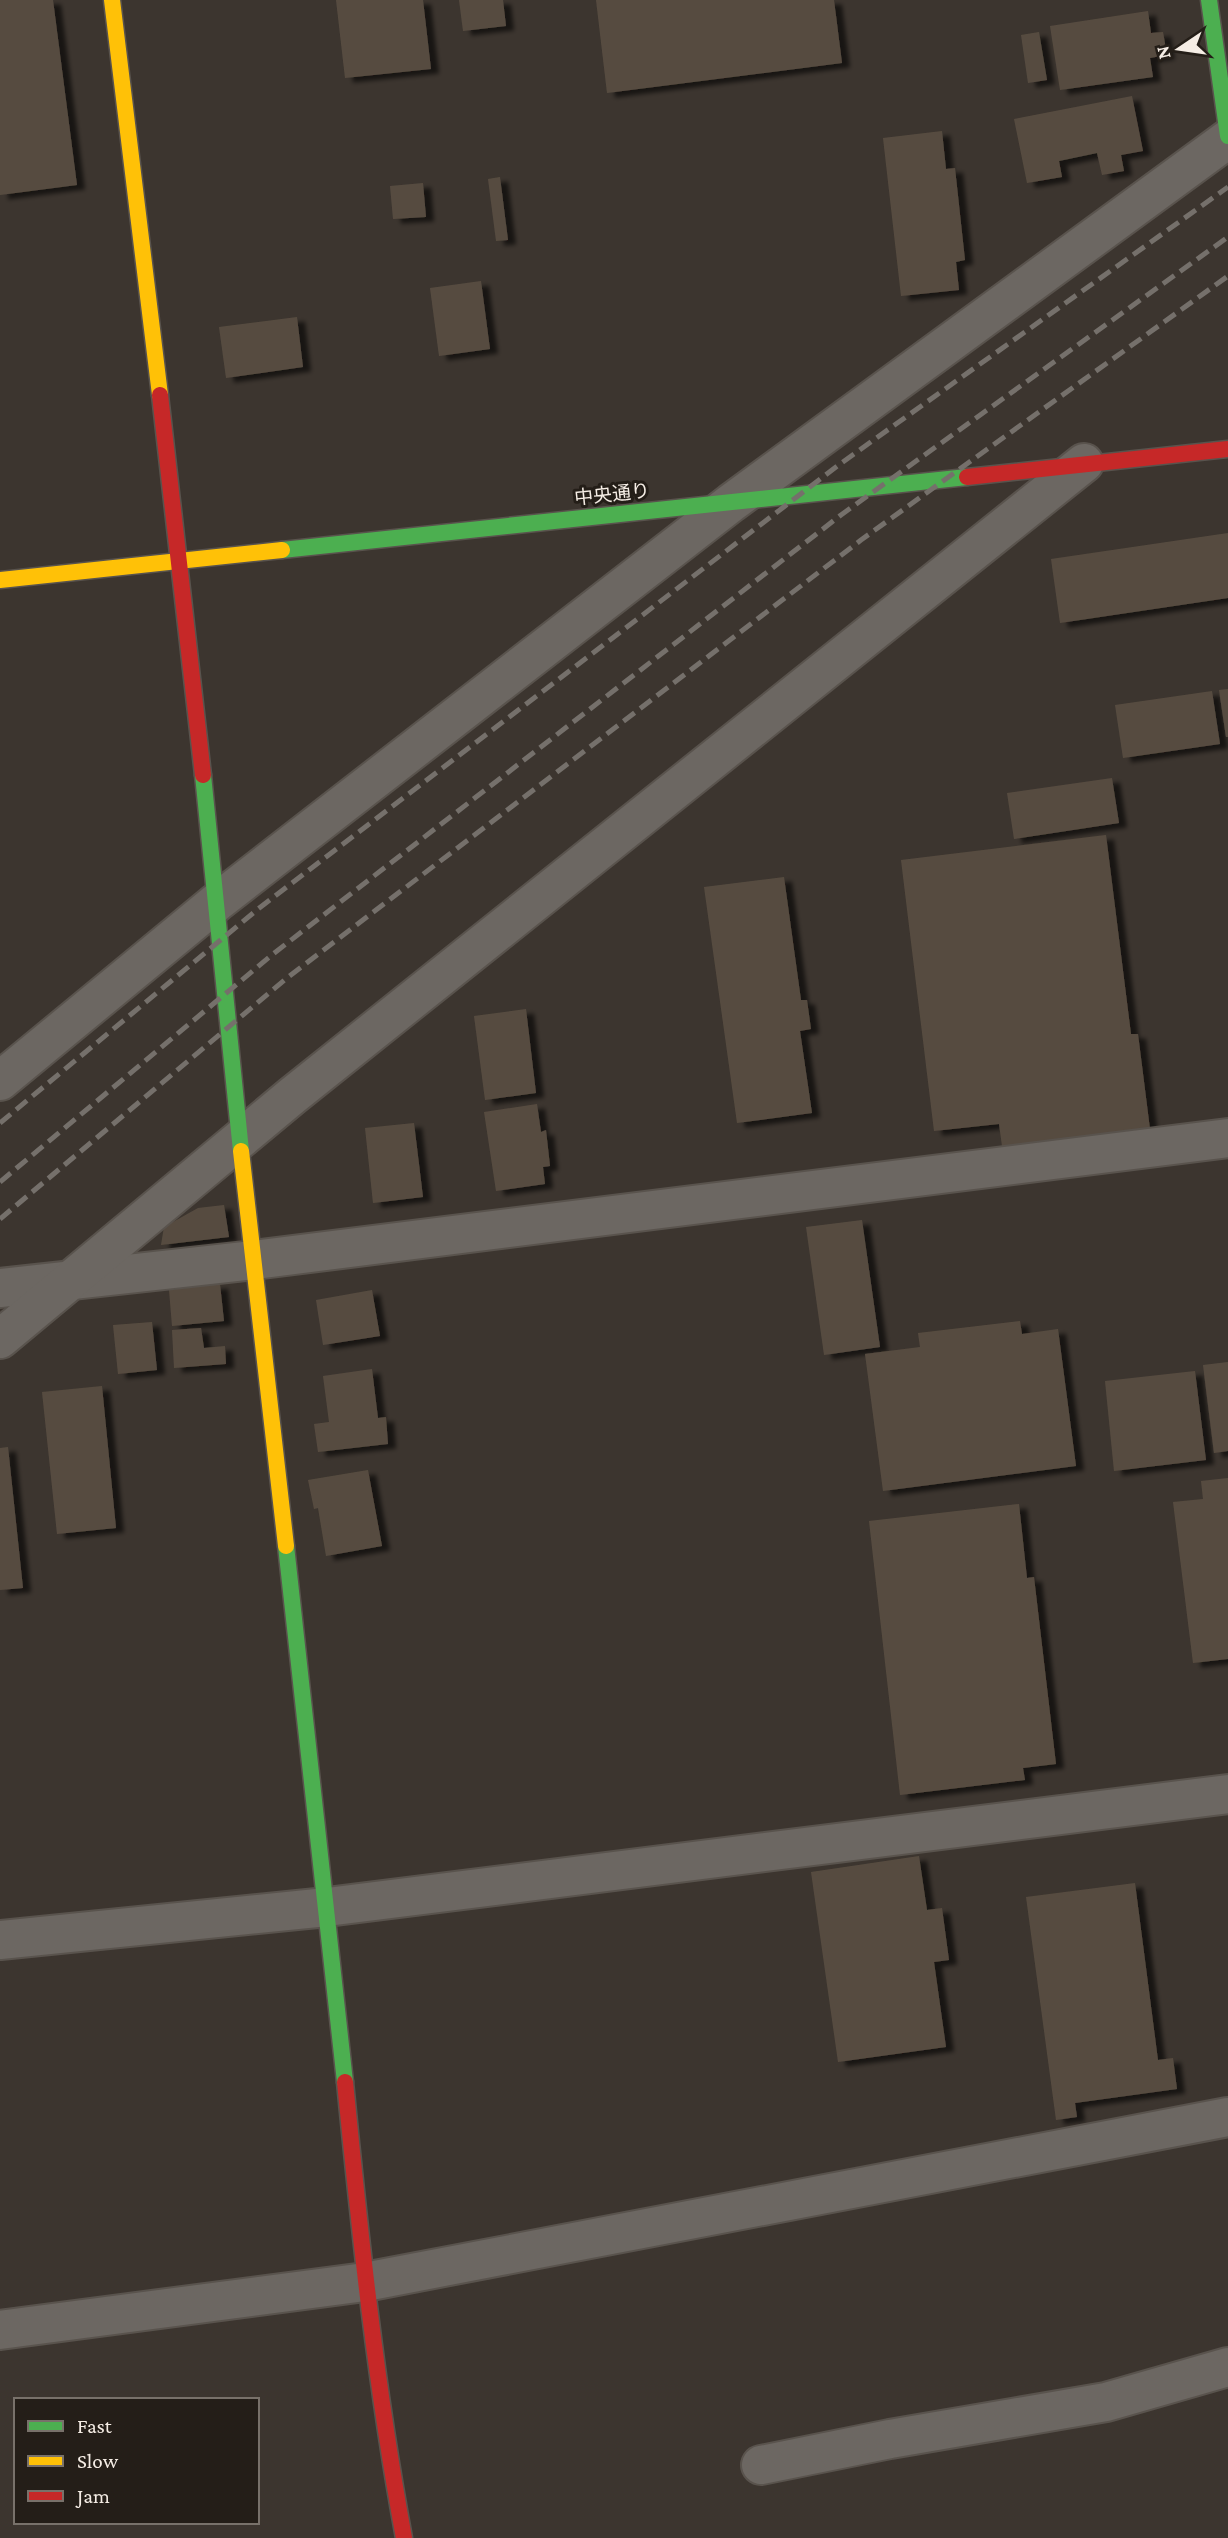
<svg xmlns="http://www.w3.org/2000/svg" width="1228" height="2538" viewBox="0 0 1228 2538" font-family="'Crimson Pro','Noto Sans JP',serif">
<defs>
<filter id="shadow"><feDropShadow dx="8" dy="4.5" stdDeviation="2" flood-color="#0009"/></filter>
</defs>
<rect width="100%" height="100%" fill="#3c352f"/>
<g fill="#574c40" filter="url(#shadow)">
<path d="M 0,0 L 53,0 L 77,185 L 0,195 Z"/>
<path d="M 336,0 L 423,0 L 431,69 L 345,78 Z"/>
<path d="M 459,0 L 503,0 L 506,26 L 463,31 Z"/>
<path d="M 596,0 L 834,0 L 842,63 L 607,93 Z"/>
<path d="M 1148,11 L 1151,33 L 1163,32 L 1167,55 L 1150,58 L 1153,77 L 1060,90 L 1050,26 Z"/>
<path d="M 1039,32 L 1047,80 L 1028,83 L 1021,35 Z"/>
<path d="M 1132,96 L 1143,151 L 1121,155 L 1124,171 L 1102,175 L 1097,153 L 1059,161 L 1062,177 L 1027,183 L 1014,119 Z"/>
<path d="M 942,131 L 946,169 L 955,168 L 965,260 L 956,262 L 959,290 L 901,296 L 883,138 Z"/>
<path d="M 500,177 L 508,240 L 496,241 L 488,179 Z"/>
<path d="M 423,183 L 426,217 L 393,219 L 390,186 Z"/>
<path d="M 481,281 L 490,349 L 439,356 L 430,288 Z"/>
<path d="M 297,317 L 303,367 L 226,378 L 219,327 Z"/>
<path d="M 1228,533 L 1228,598 L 1060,623 L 1051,559 Z"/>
<path d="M 1228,689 L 1228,737 L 1226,737 L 1219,690 Z"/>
<path d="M 1212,691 L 1220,744 L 1123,758 L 1115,705 Z"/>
<path d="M 1112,778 L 1119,823 L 1014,839 L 1007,793 Z"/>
<path d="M 1106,835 L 1131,1034 L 1138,1034 L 1150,1129 L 1002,1146 L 999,1124 L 934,1131 L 901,860 Z"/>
<path d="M 784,877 L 801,1000 L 807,1000 L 811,1029 L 800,1031 L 812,1113 L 737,1123 L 704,887 Z"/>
<path d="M 526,1009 L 536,1093 L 485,1100 L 474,1016 Z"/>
<path d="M 537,1104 L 541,1132 L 546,1130 L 550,1166 L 543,1167 L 545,1184 L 496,1191 L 484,1112 Z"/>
<path d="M 414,1123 L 423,1197 L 373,1203 L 365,1128 Z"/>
<path d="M 224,1205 L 229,1237 L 161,1245 L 164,1227 L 198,1208 Z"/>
<path d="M 862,1220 L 880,1347 L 824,1355 L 806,1227 Z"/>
<path d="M 220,1284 L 224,1321 L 172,1326 L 169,1290 Z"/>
<path d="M 372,1290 L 380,1336 L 323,1345 L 316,1300 Z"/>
<path d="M 1020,1321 L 1022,1334 L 1058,1329 L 1076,1466 L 883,1491 L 865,1354 L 920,1347 L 918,1333 Z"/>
<path d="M 152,1322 L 157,1370 L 118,1374 L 113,1325 Z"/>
<path d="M 201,1328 L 204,1348 L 225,1346 L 226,1364 L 174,1368 L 172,1330 Z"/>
<path d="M 1228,1362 L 1228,1451 L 1214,1453 L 1203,1365 Z"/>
<path d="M 372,1369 L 378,1418 L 386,1417 L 388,1444 L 318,1452 L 314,1424 L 329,1422 L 323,1376 Z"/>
<path d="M 1195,1371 L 1206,1460 L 1114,1471 L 1105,1381 Z"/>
<path d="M 102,1386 L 116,1528 L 57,1534 L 42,1392 Z"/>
<path d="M 8,1447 L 23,1588 L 0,1590 L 0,1448 Z"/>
<path d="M 368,1470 L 382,1546 L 326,1556 L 318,1508 L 314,1509 L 308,1480 Z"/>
<path d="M 1228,1478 L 1228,1659 L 1193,1663 L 1173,1502 L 1203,1499 L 1201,1481 Z"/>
<path d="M 1019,1504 L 1027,1578 L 1034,1577 L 1056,1764 L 1023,1768 L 1025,1780 L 900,1795 L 869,1521 Z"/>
<path d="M 919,1856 L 927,1910 L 942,1908 L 949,1960 L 934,1962 L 946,2047 L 838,2062 L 811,1872 Z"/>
<path d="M 1135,1883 L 1158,2060 L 1173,2058 L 1177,2089 L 1075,2103 L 1077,2117 L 1056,2120 L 1026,1897 Z"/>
</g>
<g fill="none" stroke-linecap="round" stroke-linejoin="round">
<defs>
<g id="street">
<path d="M 0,1081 L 217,902 L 731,503 L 1228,139"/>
<path d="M 0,1288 L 254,1260 L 1228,1138"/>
<path d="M 0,1339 L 292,1096 L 1084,463"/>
<path d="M 0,1940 L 327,1907 L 1228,1794"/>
<path d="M 0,2330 L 365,2282 L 1228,2117"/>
<path d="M 761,2465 L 890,2439 L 1106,2402 L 1228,2367"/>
</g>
<g id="fast">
<path d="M 1209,0 L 1228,136"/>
<path d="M 282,550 L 967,477"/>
<path d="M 203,775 L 241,1151"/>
<path d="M 286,1546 L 345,2082"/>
</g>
<g id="slow">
<path d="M 112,0 L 160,395"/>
<path d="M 0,580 L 282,550"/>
<path d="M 241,1151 L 286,1546"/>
</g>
<g id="jam">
<path d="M 160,395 L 203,775"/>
<path d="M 967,477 L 1228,449"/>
<path d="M 345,2082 C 360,2235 376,2387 404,2538"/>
</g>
</defs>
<use href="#street" stroke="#59534d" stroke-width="42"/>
<use href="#fast" stroke="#59534d" stroke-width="19"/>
<use href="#slow" stroke="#59534d" stroke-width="19"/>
<use href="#jam" stroke="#59534d" stroke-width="19"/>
<use href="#street" stroke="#6c6762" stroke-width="38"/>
<use href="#fast" stroke="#4caf50" stroke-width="16"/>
<use href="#slow" stroke="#ffc107" stroke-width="16"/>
<use href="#jam" stroke="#c62828" stroke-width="16"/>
<g stroke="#75706b" stroke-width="5" stroke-dasharray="14 7" stroke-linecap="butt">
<path d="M 0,1123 L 258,909 L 840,464 L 1228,187"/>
<path d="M 0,1182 L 273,954 L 841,515 L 1228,237"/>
<path d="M 0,1219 L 287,978 L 861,540 L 1228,276"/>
</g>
</g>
<g text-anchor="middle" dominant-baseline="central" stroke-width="6" stroke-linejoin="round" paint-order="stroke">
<g font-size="19" fill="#f5ede5" stroke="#241e18">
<text transform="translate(612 494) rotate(-6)">中央通り</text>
</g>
</g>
<rect x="14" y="2398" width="245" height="126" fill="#241e18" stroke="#78716a" stroke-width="2"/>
<rect x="28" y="2421" width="35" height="10" fill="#4caf50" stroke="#78716a" stroke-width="2"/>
<text x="77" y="2433" font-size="21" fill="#f5ede5">Fast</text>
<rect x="28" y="2456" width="35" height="10" fill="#ffc107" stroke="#78716a" stroke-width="2"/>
<text x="77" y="2468" font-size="21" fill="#f5ede5">Slow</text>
<rect x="28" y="2491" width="35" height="10" fill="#c62828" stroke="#78716a" stroke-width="2"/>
<text x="77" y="2503" font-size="21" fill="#f5ede5">Jam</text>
<g transform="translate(1179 49) rotate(257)" stroke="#241e18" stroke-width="5" paint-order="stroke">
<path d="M0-5L12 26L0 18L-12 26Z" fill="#f5ede5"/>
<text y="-10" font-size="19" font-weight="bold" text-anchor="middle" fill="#f5ede5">N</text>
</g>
</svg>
